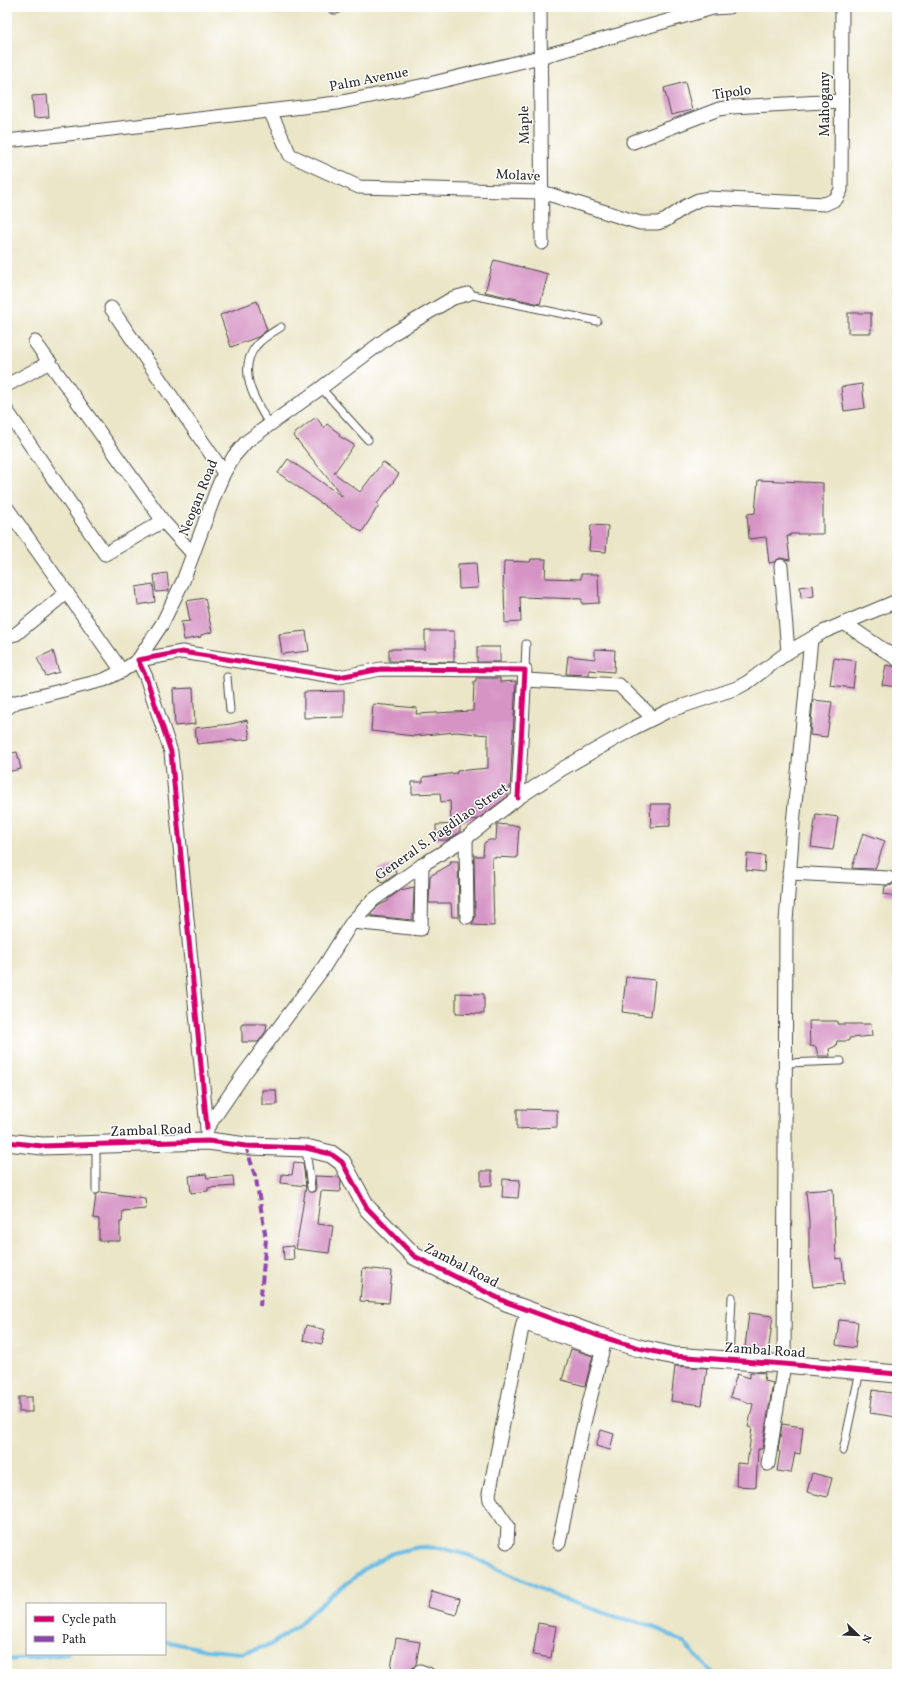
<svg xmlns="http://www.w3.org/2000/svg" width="904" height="1681" viewBox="0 0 904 1681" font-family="Vollkorn,serif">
<rect width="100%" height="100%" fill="#fff"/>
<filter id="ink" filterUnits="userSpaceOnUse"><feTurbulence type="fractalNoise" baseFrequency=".025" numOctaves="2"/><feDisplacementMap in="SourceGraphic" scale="8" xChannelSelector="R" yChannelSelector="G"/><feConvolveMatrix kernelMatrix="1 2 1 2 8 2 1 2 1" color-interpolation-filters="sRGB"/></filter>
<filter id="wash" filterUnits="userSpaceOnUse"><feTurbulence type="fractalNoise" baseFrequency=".012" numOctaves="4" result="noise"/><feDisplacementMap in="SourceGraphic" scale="16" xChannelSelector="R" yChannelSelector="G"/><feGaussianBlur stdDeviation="0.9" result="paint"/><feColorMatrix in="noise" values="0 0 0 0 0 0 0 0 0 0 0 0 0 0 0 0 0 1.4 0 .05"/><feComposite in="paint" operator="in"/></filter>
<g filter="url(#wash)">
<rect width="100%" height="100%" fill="#ebe6c8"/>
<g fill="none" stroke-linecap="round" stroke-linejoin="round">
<g stroke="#6abde6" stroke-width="4">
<path d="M 165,1641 L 206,1650 L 242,1653 L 270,1645 L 297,1626 L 316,1608 L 366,1568 L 393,1553 L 419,1547 L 441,1548 L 468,1555 L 560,1598 L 620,1618 L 646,1624 L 667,1633 L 685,1644 L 713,1674"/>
<path d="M 7,1660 L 68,1654"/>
</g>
</g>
<g id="blocks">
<g fill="#d694c5">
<path d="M 685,82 L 692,110 L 671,115 L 664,88 Z"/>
<path d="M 47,95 L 49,117 L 34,118 L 32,96 Z"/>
<path d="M 494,260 L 548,274 L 540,304 L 485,292 Z"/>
<path d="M 257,301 L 267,330 L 258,337 L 231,347 L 220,315 Z"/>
<rect x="848" y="313" width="23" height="20"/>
<path d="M 862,384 L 865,408 L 844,411 L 841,387 Z"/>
<path d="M 316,417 L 324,428 L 327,424 L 340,434 L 339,436 L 354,445 L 334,473 L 360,492 L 383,462 L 399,474 L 377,504 L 379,505 L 362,532 L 278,473 L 288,459 L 343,497 L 293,435 Z"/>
<path d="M 758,480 L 823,483 L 823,534 L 790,534 L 790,536 L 787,536 L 790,560 L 780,558 L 774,562 L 769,563 L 766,537 L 749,539 L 747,514 L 755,513 Z"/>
<path d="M 591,525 L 608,526 L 606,552 L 589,551 Z"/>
<path d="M 531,559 L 546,559 L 545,578 L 581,579 L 581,574 L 598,574 L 599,603 L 582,604 L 582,599 L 520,597 L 521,622 L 505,623 L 504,588 L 503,588 L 504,561 L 530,562 Z"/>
<path d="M 476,563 L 478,588 L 459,589 L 458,564 Z"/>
<path d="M 167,573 L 169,591 L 156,592 L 154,575 Z"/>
<path d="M 153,584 L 155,602 L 138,605 L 136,587 Z"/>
<path d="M 813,585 L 814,596 L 801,598 L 800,587 Z"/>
<path d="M 205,598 L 212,632 L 201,635 L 201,637 L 184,640 L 181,622 L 190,621 L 186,601 Z"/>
<path d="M 306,631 L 309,651 L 282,654 L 279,634 Z"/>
<path d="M 425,631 L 454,631 L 454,662 L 389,661 L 389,649 L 425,649 Z"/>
<rect x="477" y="647" width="23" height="15"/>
<path d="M 595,649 L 615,650 L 614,672 L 589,670 L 589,675 L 566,674 L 568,656 L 595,659 Z"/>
<path d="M 53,651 L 59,672 L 46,676 L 37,658 Z"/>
<path d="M 834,658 L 856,661 L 853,688 L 830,685 Z"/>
<path d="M 886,665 L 897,667 L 897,687 L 882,685 Z"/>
<path d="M 476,678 L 500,678 L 500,682 L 516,681 L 510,789 L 508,789 L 508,796 L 478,819 L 451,822 L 450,801 L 441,802 L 440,793 L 412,794 L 412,782 L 423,782 L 423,777 L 457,773 L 457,771 L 488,768 L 488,735 L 456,732 L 414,736 L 371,731 L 373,704 L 417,708 L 416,714 L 473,711 L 474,681 L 476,681 Z"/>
<path d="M 193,688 L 195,724 L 175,726 L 173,689 Z"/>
<path d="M 344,691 L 344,717 L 304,718 L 304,692 Z"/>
<path d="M 813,700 L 832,702 L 827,737 L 810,735 Z"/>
<path d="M 247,720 L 250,739 L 233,741 L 233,740 L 197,744 L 195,728 L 231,724 Z"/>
<path d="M 17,752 L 21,769 L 7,772 L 7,754 Z"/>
<path d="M 650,804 L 670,804 L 670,826 L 651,827 Z"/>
<path d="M 816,814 L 838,817 L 833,850 L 811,847 Z"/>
<path d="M 460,824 L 460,832 L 448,840 L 436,840 L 436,825 Z"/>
<path d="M 497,824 L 519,826 L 517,858 L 492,857 L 494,926 L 472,925 L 475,917 L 474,856 L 483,856 L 484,843 L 489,840 L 496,840 Z"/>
<path d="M 863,833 L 885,841 L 875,869 L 852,868 Z"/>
<path d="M 747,854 L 765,856 L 764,872 L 746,870 Z"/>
<path d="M 450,861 L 458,861 L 459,917 L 452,917 L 451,903 L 429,903 L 430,876 L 451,864 Z"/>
<path d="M 394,865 L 396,874 L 383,883 L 380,882 L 378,868 Z"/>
<path d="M 896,880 L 897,880 L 897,896 L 884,894 L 885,886 L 892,885 Z"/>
<path d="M 414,887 L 413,920 L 372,916 L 371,914 L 378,906 L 388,901 L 388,899 L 401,890 Z"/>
<path d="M 626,977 L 655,980 L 651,1016 L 622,1012 Z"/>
<path d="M 456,993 L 484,994 L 484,1014 L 456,1013 Z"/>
<path d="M 809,1021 L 837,1021 L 837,1024 L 871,1024 L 872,1036 L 849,1038 L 849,1041 L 837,1041 L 836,1046 L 829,1049 L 830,1056 L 818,1056 L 816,1047 L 810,1046 Z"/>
<path d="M 242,1024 L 267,1024 L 266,1031 L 258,1042 L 242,1042 Z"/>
<path d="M 262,1090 L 276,1090 L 277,1105 L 262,1105 Z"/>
<path d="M 517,1109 L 557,1110 L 557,1127 L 517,1129 Z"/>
<path d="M 294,1162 L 303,1163 L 306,1186 L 281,1183 L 282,1174 L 292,1175 Z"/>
<path d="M 481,1171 L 492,1171 L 492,1185 L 481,1186 Z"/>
<path d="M 206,1174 L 207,1178 L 233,1176 L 234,1186 L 208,1188 L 208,1191 L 191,1193 L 189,1176 Z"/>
<path d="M 315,1176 L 339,1177 L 341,1181 L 340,1192 L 321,1191 L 317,1224 L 333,1226 L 329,1253 L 296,1249 L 306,1186 L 309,1192 L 314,1192 L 316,1188 Z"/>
<path d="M 503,1179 L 520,1180 L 518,1198 L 502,1197 Z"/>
<path d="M 833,1189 L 836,1259 L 842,1258 L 844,1284 L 813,1287 L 809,1253 L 809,1221 L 806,1191 Z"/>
<path d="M 101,1192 L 145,1198 L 146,1209 L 123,1211 L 122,1222 L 120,1222 L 120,1241 L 99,1241 L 99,1219 L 93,1218 L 96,1195 Z"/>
<path d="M 293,1246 L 294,1259 L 284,1260 L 283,1247 Z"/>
<path d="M 363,1268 L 392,1271 L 389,1303 L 360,1301 Z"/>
<path d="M 749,1313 L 773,1316 L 768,1353 L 753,1352 L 753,1348 L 745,1347 Z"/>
<path d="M 839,1320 L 858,1322 L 855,1348 L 836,1345 Z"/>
<path d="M 306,1325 L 325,1330 L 322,1344 L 303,1340 Z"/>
<path d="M 571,1349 L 593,1356 L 585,1386 L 562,1380 Z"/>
<path d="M 675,1366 L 707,1368 L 702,1405 L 671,1401 Z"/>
<path d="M 750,1372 L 765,1373 L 764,1381 L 773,1383 L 762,1449 L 758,1449 L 756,1487 L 736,1486 L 737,1463 L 747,1464 L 752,1428 L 748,1427 L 753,1404 L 730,1397 L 737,1374 L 750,1378 Z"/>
<path d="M 873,1390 L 897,1394 L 897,1417 L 870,1413 Z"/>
<rect x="19" y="1397" width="13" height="15"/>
<path d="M 782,1424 L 803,1427 L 800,1454 L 795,1453 L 791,1473 L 777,1471 L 780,1452 L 778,1451 Z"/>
<path d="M 601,1430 L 614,1434 L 610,1450 L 596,1446 Z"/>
<path d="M 812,1473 L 832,1478 L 827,1497 L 807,1492 Z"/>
<path d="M 432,1591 L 460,1599 L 456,1615 L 427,1607 Z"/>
<path d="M 538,1623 L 556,1626 L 551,1658 L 533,1655 Z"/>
<path d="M 396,1638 L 420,1642 L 416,1664 L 412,1669 L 413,1674 L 390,1674 Z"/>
</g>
</g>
</g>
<g filter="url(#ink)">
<use href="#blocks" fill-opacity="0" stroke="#484743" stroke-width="1"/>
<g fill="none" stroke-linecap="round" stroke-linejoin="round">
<defs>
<g id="service">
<path d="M 468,294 L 597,321"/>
<path d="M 321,388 L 368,440"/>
<path d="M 269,424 C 256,402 236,371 256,346 C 262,338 273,332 281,327"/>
<path d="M 525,670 L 526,644"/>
<path d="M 227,677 L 230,710"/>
<path d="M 786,1063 L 841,1061"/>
<path d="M 306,1149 L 311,1188"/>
<path d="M 96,1190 L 96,1144"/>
<path d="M 729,1360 L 732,1297"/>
<path d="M 843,1451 L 860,1371"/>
</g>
<g id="minor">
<path d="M 334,7 L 336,7"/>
<path d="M 540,7 L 542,243"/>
<path d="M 270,111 L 290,155 L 359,187 L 542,192 L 640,223 L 658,223 L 666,220 L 686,206 L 698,200 L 708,198 L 825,204 L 836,199 L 841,190 L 842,7"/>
<path d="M 7,141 L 337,103 L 425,85 L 540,57 L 713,8 L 729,7"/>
<path d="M 633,142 L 719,109 L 732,107 L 841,101"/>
<path d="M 111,308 L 224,473"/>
<path d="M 35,342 L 163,521 L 193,554"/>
<path d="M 7,385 L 50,362"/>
<path d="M 7,411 L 105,554 L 163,521"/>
<path d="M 7,508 L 122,671"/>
<path d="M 781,566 L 788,652"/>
<path d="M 844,623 L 897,659"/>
<path d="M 7,636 L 16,634 L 67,592"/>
<path d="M 525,680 L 619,685 L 653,718"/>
<path d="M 7,708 L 16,702 L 104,680 L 122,671 L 138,660 L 162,624 L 183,581 L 217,489 L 224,473 L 234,456 L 247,441 L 321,388 L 394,333 L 453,298 L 468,294"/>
<path d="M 466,838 L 467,917"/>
<path d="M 789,873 L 888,878"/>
<path d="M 352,922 L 421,929 L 422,865"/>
<path d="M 207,1128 L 171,752 L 146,677 L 138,660 L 182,652 L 339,677 L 381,669 L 525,670 L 518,798"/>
<path d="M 207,1131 L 207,1128 L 244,1074 L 322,970 L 352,922 L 373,900 L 422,865 L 466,838 L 518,798 L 562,769 L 634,728 L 668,711 L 737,688 L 748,682 L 788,652 L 823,632 L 897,601"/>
<path d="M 768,1464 L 784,1364 L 786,922 L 793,824 L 811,639"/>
<path d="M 507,1542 L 508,1526 L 490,1500 L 489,1494 L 523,1323 L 602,1351"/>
<path d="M 559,1543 L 582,1431 L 604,1344"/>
<path d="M 420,1671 L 428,1674"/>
</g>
<path id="tertiary" d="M 7,1142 L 42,1146 L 208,1141 L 246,1146 L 306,1148 L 331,1154 L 342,1162 L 367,1208 L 414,1256 L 506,1302 L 596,1335 L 639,1348 L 674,1356 L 784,1364 L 897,1374"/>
</defs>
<use href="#service" stroke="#484743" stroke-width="9"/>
<use href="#minor" stroke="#484743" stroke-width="15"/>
<use href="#tertiary" stroke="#484743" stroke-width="19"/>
<use href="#service" stroke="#fff" stroke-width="7"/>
<use href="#minor" stroke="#fff" stroke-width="13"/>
<use href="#tertiary" stroke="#fff" stroke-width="17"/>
<path stroke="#8e44ad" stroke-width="4" stroke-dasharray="8 4" stroke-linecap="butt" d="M 246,1146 L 256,1179 L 266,1239 L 260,1306"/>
<defs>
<g id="cycleway">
<path d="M 207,1128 L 171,752 L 146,677 L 138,660 L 182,652 L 339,677 L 381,669 L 525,670 L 518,798"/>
<path d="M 7,1142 L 42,1146 L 208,1141 L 246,1146 L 306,1148 L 331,1154 L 342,1162 L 367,1208 L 414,1256 L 506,1302 L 596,1335 L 639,1348 L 674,1356 L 784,1364 L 897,1374"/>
</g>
</defs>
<use href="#cycleway" stroke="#fff" stroke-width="8"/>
<use href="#cycleway" stroke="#d6006c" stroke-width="5"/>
</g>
</g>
<g text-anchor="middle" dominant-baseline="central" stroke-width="3" stroke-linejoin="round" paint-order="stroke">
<g font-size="14" fill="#2b2b2b" stroke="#fff">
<text transform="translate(369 80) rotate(-11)">Palm Avenue</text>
<text transform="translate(732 93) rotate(-8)">Tipolo</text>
<text transform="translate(825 104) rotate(-90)">Mahogany</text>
<text transform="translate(525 125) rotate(-91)">Maple</text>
<text transform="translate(518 176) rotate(3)">Molave</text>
<text transform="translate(199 498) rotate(-68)">Neogan Road</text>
<text transform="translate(442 832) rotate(-35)">General S. Pagdilao Street</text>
<text transform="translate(151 1131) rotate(-2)">Zambal Road</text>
<text transform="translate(461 1266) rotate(27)">Zambal Road</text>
<text transform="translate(765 1351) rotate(4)">Zambal Road</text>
</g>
</g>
<rect width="904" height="1681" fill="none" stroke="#fff" stroke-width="24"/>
<rect x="26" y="1603" width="140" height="52" fill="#ffffff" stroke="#aaaaaa"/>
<rect x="34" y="1616" width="20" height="6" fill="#d6006c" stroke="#aaaaaa"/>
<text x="62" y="1623" font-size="12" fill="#2b2b2b">Cycle path</text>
<rect x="34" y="1636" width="20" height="6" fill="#8e44ad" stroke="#aaaaaa"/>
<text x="62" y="1643" font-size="12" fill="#2b2b2b">Path</text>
<g transform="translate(858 1635) rotate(113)" stroke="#ffffff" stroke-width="3" paint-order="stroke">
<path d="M0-3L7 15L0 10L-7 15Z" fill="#2b2b2b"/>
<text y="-6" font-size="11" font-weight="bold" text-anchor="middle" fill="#2b2b2b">N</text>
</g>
</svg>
